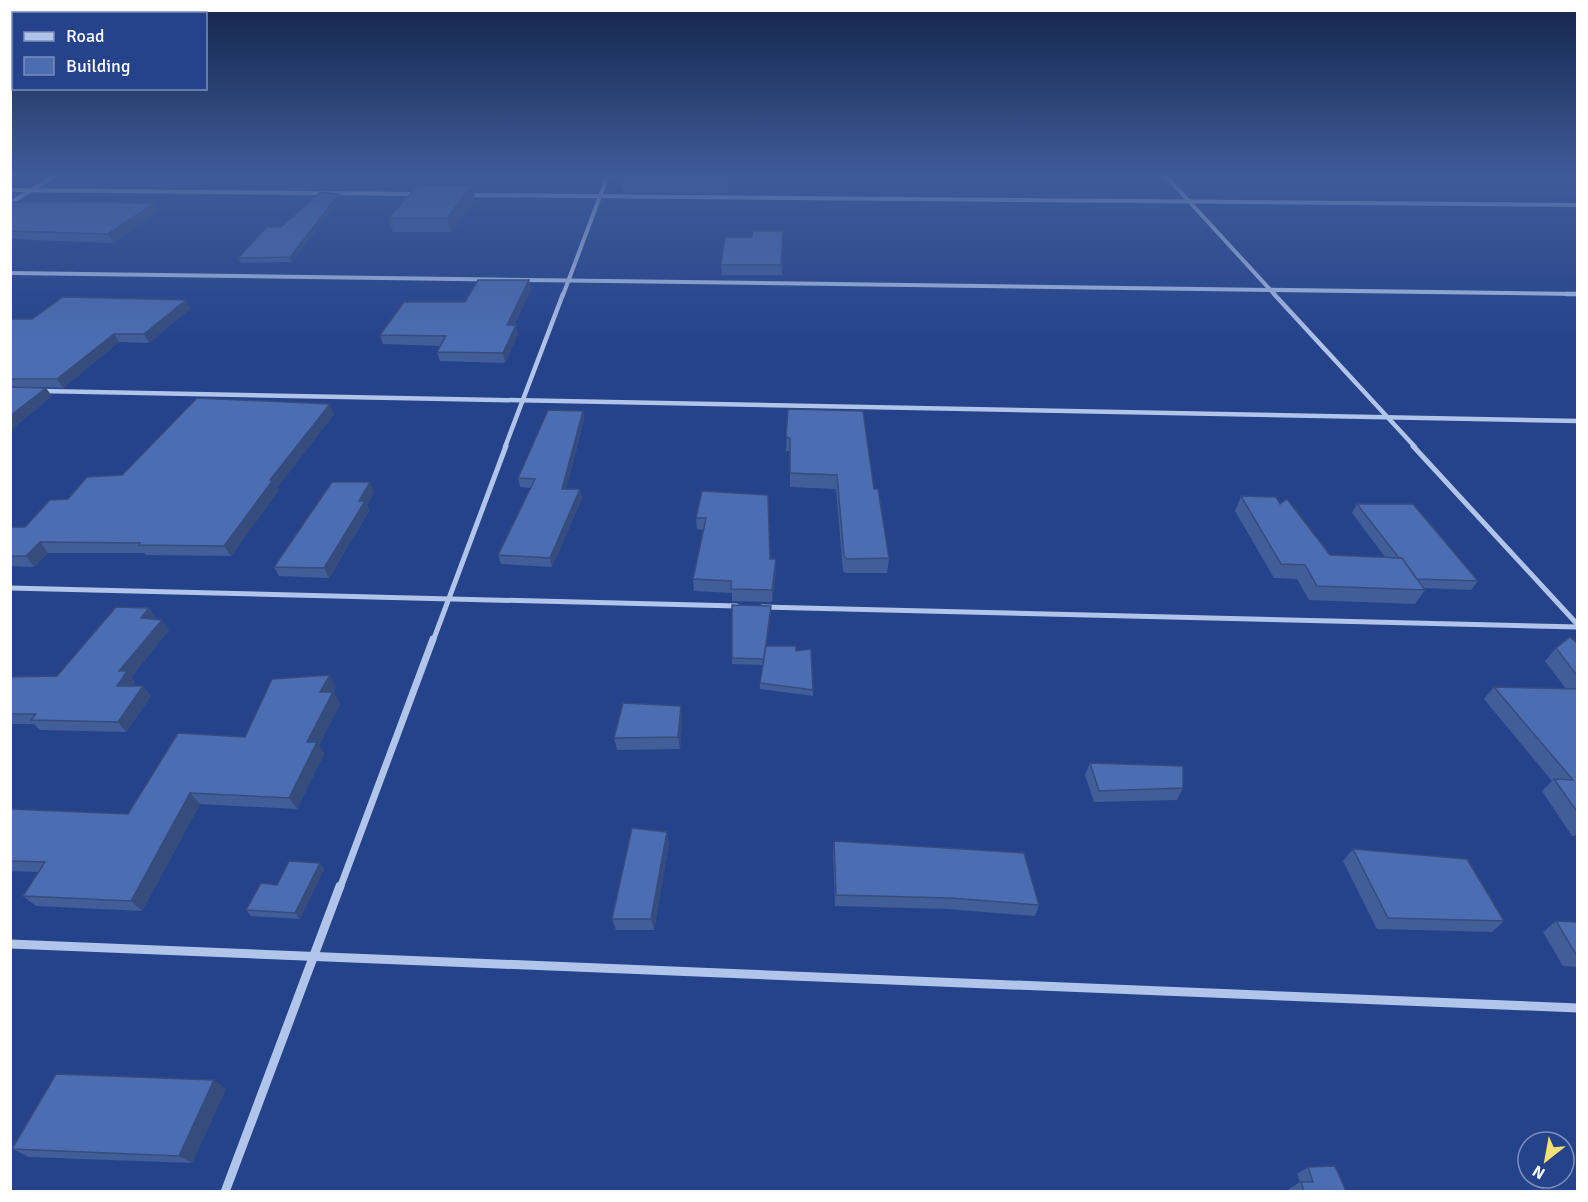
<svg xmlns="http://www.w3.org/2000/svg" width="1588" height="1202" viewBox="0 0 1588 1202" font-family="Signika,sans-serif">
<rect width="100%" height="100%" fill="#24438b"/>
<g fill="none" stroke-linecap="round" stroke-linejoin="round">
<g stroke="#b1c4ea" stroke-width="4">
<path d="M 1165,175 L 1275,295"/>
<path d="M 10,190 L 416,194"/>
<path d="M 468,195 L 1578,205"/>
<path d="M 10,203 L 56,175"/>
<path d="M 10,273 L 1578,294"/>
<path d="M 563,295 L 608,175"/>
</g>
<g stroke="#b1c4ea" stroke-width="4.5">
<path d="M 1274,294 L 1415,447"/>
<path d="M 1566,294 L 1578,294"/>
<path d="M 42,391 L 1578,421"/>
<path d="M 505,447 L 563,294"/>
</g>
<g stroke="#b1c4ea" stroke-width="5">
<path d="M 1413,446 L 1578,625"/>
<path d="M 10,588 L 737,606"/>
<path d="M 762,607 L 1578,627"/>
<path d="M 433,641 L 506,446"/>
</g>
<path stroke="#b1c4ea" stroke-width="7" d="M 340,888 L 433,639"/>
<g stroke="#b1c4ea" stroke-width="9">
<path d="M 10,944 L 1578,1008"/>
<path d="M 225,1192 L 340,886"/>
</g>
</g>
<g fill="#415e99">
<path d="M 10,175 L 15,186 L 10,186 Z"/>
<path d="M 624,175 L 732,175 L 729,193 L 623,192 L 621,183 Z"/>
<path d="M 339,194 L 340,198 L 292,262 L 241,263 L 238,258 L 281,227 Z"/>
<path d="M 476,199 L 451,232 L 393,232 L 389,218 Z"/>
<path d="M 10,202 L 159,211 L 113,243 L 10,239 Z"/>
<path d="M 783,241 L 782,275 L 722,275 L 721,265 Z"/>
<path d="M 529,280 L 531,289 L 514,325 L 516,325 L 518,334 L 505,363 L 440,361 L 437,352 L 440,346 L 383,344 L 380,335 L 465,302 Z"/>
<path d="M 186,300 L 190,309 L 149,343 L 119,342 L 63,388 L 39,387 L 52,396 L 12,429 L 10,429 L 10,319 L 32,319 Z"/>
<path d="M 788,409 L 874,489 L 889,558 L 887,573 L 846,573 L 843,571 L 836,489 L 790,487 L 790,451 L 786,451 Z"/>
<path d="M 583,411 L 584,420 L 566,489 L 580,489 L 582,498 L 552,567 L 501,564 L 498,555 L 531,488 L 520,487 L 518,478 Z"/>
<path d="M 334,414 L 277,488 L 279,490 L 231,556 L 146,555 L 144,553 L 48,553 L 34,567 L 10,566 L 10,527 L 25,527 L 68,499 L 122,475 Z"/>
<path d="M 374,491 L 367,505 L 369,511 L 329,578 L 279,576 L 274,567 Z"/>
<path d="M 702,491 L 770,559 L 776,571 L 772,602 L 732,601 L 732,593 L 694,591 L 693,579 L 703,530 L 697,529 L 696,518 Z"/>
<path d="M 1241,496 L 1280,504 L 1330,555 L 1385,557 L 1352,513 L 1357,504 L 1478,581 L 1471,590 L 1424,588 L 1425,590 L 1415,604 L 1309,600 L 1297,579 L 1274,578 L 1235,511 Z"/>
<path d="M 149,608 L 156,618 L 156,619 L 169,630 L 131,677 L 135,682 L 132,686 L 143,686 L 151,696 L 126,732 L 40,730 L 34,724 L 10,724 L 10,677 L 57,676 Z"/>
<path d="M 771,612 L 766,646 L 796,651 L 813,690 L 813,696 L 760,689 L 760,683 L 763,665 L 732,664 L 732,658 Z"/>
<path d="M 1578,644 L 1578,835 L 1572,836 L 1542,791 L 1552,781 L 1484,699 L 1494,687 L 1566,689 L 1545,661 L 1556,648 Z"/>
<path d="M 336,687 L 333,692 L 340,704 L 319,745 L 324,754 L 297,809 L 200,804 L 142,911 L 36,906 L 23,896 L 39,872 L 10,871 L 10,809 L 128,814 Z"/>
<path d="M 682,718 L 680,749 L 617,750 L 614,738 Z"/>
<path d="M 1090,763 L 1183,788 L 1177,800 L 1094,802 L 1085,775 Z"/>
<path d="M 834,841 L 1039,905 L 1035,916 L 947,909 L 835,906 L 833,852 Z"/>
<path d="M 669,844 L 654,930 L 616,930 L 612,919 Z"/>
<path d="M 1353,849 L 1504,921 L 1492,932 L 1377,929 L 1343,861 Z"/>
<path d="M 320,863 L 324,869 L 300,919 L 251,916 L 246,910 L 277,885 Z"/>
<path d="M 1556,921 L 1578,922 L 1578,967 L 1563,966 L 1543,932 Z"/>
<path d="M 226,1089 L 192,1163 L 29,1157 L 12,1149 Z"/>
<path d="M 1308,1167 L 1346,1191 L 1290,1191 L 1289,1189 L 1300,1182 L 1297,1174 Z"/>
</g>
<g fill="#354c7d">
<path d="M 18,175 L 35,175 L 15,186 L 11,179 Z"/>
<path d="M 730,175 L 732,175 L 729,193 L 728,184 Z"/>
<path d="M 472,185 L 476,199 L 451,232 L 447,218 Z"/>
<path d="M 339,194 L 340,198 L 292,262 L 290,257 Z"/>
<path d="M 155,203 L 159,211 L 113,243 L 108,234 Z"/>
<path d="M 529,280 L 531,289 L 509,334 L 507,325 Z"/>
<path d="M 186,300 L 190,309 L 149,343 L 144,334 Z"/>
<path d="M 516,325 L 518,334 L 505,363 L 503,353 Z"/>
<path d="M 114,334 L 119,342 L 63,388 L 57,379 Z"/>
<path d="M 46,388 L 52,396 L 12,429 L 10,426 L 10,416 Z"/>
<path d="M 330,404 L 334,414 L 277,488 L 279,490 L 231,556 L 224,546 L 270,480 Z"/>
<path d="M 583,411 L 584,420 L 564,498 L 562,489 Z"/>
<path d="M 370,482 L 374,491 L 367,505 L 369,511 L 329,578 L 324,568 Z"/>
<path d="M 580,489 L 582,498 L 552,567 L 550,558 Z"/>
<path d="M 40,542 L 48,553 L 34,567 L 26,556 Z"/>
<path d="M 776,559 L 776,571 L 772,602 L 772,590 Z"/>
<path d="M 771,606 L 771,612 L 764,665 L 764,659 Z"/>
<path d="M 149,608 L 156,618 L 148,628 L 141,618 Z"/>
<path d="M 162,620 L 169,630 L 131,677 L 135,682 L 125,696 L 117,686 L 119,671 Z"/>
<path d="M 330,675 L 336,687 L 326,703 L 320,692 Z"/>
<path d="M 143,686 L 151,696 L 126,732 L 118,722 Z"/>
<path d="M 333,692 L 340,704 L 319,745 L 324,754 L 297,809 L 289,798 L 307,742 Z"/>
<path d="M 681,706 L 682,718 L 680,749 L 678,737 Z"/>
<path d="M 190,793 L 200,804 L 142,911 L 131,901 Z"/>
<path d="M 667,832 L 669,844 L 654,930 L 651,919 Z"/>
<path d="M 320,863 L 324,869 L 300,919 L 295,913 Z"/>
<path d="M 214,1080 L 226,1089 L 192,1163 L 179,1156 Z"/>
</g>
<g fill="#4c6db2" stroke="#354c7d" stroke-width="1.5">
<path d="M 10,175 L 18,175 L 10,179 Z"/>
<path d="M 624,175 L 730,175 L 728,184 L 621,183 Z"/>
<path d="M 418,185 L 472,185 L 447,218 L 389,218 Z"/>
<path d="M 321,192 L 339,194 L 290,257 L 238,258 L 267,227 L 281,227 Z"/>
<path d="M 10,202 L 155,203 L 108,234 L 10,231 Z"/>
<path d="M 753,231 L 783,231 L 781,265 L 721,265 L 725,237 L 752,237 Z"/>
<path d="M 478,280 L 529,280 L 507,325 L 516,325 L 503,353 L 437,352 L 446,336 L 380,335 L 404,302 L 465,302 Z"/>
<path d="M 63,297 L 186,300 L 144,334 L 114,334 L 57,379 L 10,379 L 10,319 L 32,319 Z"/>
<path d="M 10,387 L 46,388 L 10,416 Z"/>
<path d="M 197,398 L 330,404 L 270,480 L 273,480 L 224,546 L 139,545 L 140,543 L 40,542 L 26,556 L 10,556 L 10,527 L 25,527 L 50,500 L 68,499 L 87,477 L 122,475 Z"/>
<path d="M 788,409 L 863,411 L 874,489 L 878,489 L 889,558 L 847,559 L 844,556 L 837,475 L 790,473 L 790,438 L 786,437 Z"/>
<path d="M 548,410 L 583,411 L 562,489 L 580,489 L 550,558 L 498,555 L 535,479 L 518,478 Z"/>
<path d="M 332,482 L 370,482 L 359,501 L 365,501 L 324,568 L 274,567 Z"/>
<path d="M 702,491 L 768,495 L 770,559 L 776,559 L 772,590 L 731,589 L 731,581 L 693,579 L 706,518 L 696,518 Z"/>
<path d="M 1241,496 L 1276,497 L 1280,504 L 1287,499 L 1330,555 L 1402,558 L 1425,590 L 1317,586 L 1305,565 L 1281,564 Z"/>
<path d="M 1357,504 L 1413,504 L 1478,581 L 1417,579 L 1402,558 L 1399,558 Z"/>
<path d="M 732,605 L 771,606 L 764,659 L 732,658 Z"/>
<path d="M 116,607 L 149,608 L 141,618 L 162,620 L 119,671 L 127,671 L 117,686 L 143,686 L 118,722 L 31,720 L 36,714 L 10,714 L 10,677 L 57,676 Z"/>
<path d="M 1570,637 L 1578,644 L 1578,677 L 1556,648 Z"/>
<path d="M 766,646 L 796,646 L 796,651 L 811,649 L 813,690 L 760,683 Z"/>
<path d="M 330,675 L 320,692 L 333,692 L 307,742 L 317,742 L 289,798 L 190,793 L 131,901 L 23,896 L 45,862 L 10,861 L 10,809 L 128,814 L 178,733 L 245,737 L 272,679 Z"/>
<path d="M 1494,687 L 1578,689 L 1578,813 L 1554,779 L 1573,780 Z"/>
<path d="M 623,703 L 681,706 L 678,737 L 614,738 Z"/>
<path d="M 1090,763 L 1183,766 L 1183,788 L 1099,791 Z"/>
<path d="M 632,828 L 667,832 L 651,919 L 612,919 Z"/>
<path d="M 834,841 L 1024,853 L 1039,905 L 950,898 L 836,895 Z"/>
<path d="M 1353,849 L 1467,859 L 1504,921 L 1388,918 Z"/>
<path d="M 289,861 L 320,863 L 295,913 L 246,910 L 261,883 L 277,885 Z"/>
<path d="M 1556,921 L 1578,922 L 1578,956 L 1577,956 Z"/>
<path d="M 56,1074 L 214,1080 L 179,1156 L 12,1149 Z"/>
<path d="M 1335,1166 L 1346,1191 L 1304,1191 L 1301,1182 L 1313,1182 L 1308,1167 Z"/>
</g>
<linearGradient id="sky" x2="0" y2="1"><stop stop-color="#14254c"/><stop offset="0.51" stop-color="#3f5b98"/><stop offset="1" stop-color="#3f5b98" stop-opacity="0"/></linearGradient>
<rect width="1588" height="344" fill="url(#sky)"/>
<rect width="1588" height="1202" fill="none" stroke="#ffffff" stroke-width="24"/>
<rect x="12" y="12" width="195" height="78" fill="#24438b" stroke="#7c8eb9" stroke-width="1.5"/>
<rect x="24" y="32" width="30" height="9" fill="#b1c4ea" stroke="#7c8eb9" stroke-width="1.5"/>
<text x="66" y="42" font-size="18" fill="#ffffff">Road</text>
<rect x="24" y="57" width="30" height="18" fill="#4c6db2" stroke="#7c8eb9" stroke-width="1.5"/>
<text x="66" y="72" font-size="18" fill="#ffffff">Building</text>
<g transform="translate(1546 1160) rotate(211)"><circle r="28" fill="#24438b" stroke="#7c8eb9" stroke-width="1.5"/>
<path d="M0-4.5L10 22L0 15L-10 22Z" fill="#f5e075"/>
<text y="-9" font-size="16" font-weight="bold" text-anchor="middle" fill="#ffffff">N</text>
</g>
</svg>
